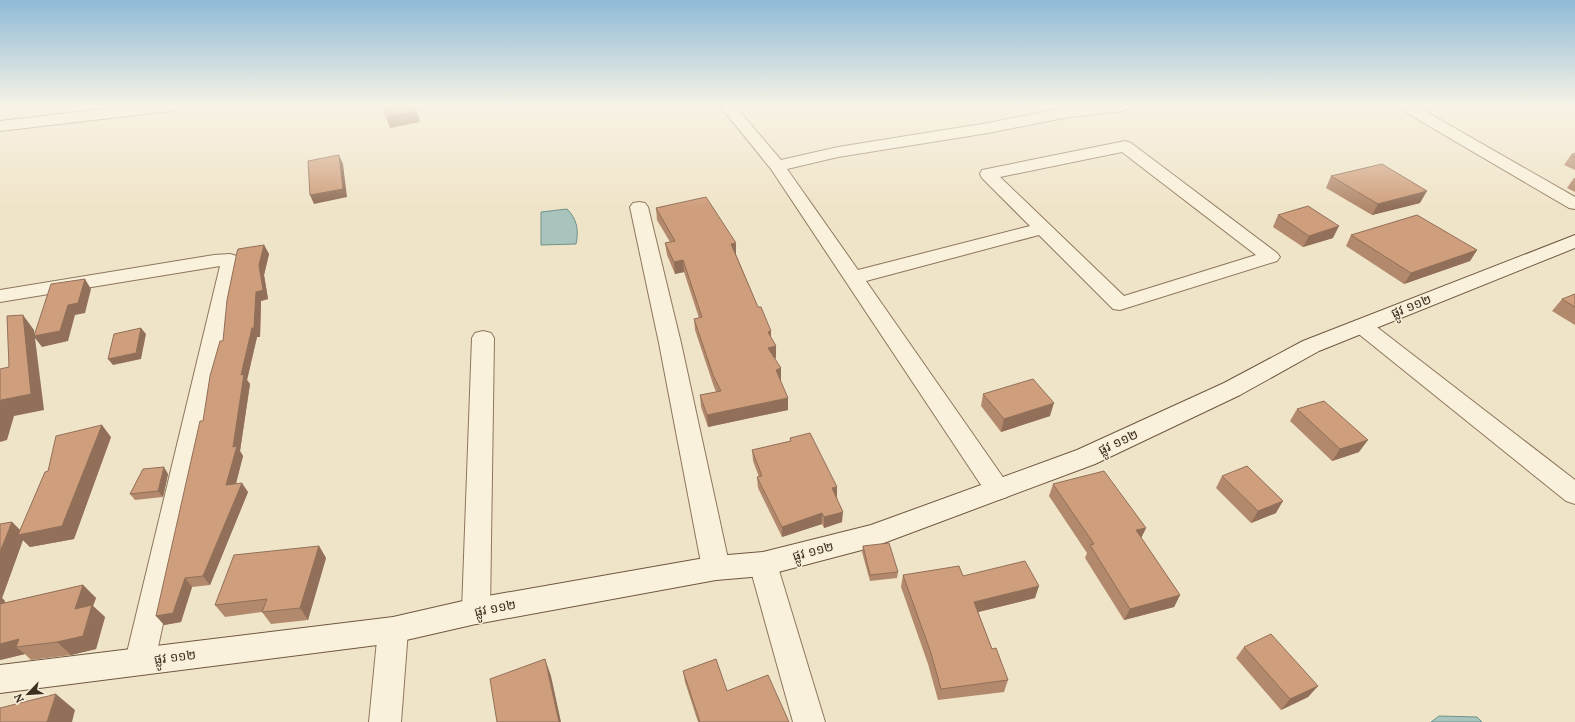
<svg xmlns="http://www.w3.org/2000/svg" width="1575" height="722" viewBox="0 0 1575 722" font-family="Lora,'Noto Sans Khmer',serif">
<rect width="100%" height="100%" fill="#f0e4c8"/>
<g fill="#a9c4bc" stroke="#6f938a">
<path d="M 567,209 C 577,219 579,230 576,244 L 541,245 L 541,212 Z"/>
<path d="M 1439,716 L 1477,717 L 1482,722 L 1431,722 Z"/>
</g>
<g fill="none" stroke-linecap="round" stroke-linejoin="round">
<defs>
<g id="street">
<path d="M 130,106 L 177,106 L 175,109 L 170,111 L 0,131 L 0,121 Z"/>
<path d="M 720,106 L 735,106 L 781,160 L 838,147 L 988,123 L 1069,107 L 1129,106 L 1127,109 L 1122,111 L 1069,117 L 988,133 L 838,157 L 787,169 L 858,270 L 1030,226 L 982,178 L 980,174 L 982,170 L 1125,141 L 1131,143 L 1277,253 L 1280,257 L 1277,261 L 1120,310 L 1113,309 L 1039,235 L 866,281 L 1007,483 L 1011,490 L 1007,497 L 998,500 L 989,497 L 771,169 ZM 1122,152 L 1256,255 L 1124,296 L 1000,177 Z"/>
<path d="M 1398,106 L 1416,106 L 1575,197 L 1575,209 L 1569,208 L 1400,109 Z"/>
<path d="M 639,202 L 645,203 L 648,207 L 681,343 L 730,568 L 726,576 L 716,580 L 706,576 L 702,568 L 659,343 L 630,207 L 633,203 Z"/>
<path d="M 230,254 L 237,256 L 240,260 L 240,266 L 155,661 L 151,671 L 140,675 L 129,671 L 125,661 L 220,266 L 0,302 L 0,290 L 214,255 Z"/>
<path d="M 1362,319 L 1369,321 L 1575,480 L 1575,504 L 1566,501 L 1355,331 L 1351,326 L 1355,321 Z"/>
<path d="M 483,331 L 491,333 L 494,338 L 490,611 L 486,620 L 476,624 L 466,620 L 462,611 L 472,338 L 475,333 Z"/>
<path d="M 763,552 L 773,556 L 777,564 L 825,722 L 793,722 L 749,564 L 753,556 Z"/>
<path d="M 393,617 L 403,621 L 408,630 L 401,722 L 369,722 L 378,630 L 383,621 Z"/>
</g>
<path id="secondary" d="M 1575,235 L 1575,248 L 1319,351 L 1240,395 L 1095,464 L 873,547 L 763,576 L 716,580 L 476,624 L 393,643 L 0,693 L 0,665 L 393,617 L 476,598 L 716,556 L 763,552 L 871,525 L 1077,450 L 1224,383 L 1303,341 Z"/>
</defs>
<use href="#street" stroke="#8d765c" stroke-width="2"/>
<use href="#secondary" stroke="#6f573f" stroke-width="2"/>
<use href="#street" fill="#faf1dc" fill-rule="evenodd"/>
<use href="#secondary" fill="#faf1dc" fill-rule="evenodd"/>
</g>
<g fill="#b2896c">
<path d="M 1575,153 L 1575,170 L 1564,165 L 1571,155 Z"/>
<path d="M 1331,176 L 1420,203 L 1372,215 L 1326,188 Z"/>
<path d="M 1574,178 L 1575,178 L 1575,192 L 1567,188 Z"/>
<path d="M 656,208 L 736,254 L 758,307 L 771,331 L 771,338 L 776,346 L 776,358 L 775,358 L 781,380 L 780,380 L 788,410 L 708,427 L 701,407 L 700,395 L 716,392 L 714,387 L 695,330 L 694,319 L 699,318 L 684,272 L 675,274 L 667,255 L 665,243 L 670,242 L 657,220 Z"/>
<path d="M 1278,215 L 1333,238 L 1303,247 L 1273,227 Z"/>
<path d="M 1351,235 L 1477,250 L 1470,261 L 1404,284 L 1346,246 Z"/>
<path d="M 264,245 L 269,254 L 264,275 L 268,299 L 261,301 L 260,337 L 257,337 L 247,380 L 250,384 L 240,451 L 243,456 L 236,484 L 248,492 L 210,585 L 192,587 L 181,622 L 164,625 L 203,421 L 223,341 Z"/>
<path d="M 1575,294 L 1575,325 L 1552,311 L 1562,299 Z"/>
<path d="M 983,394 L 1050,416 L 1001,432 L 981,406 Z"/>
<path d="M 1297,409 L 1359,452 L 1332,461 L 1290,421 Z"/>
<path d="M 111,437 L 74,539 L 30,547 L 23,540 L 2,598 L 5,601 L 4,603 L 83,585 L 96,598 L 93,606 L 105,617 L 96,649 L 71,655 L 31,660 L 25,654 L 0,660 L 0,524 L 12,522 L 20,530 L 48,471 Z"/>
<path d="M 790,438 L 837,487 L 837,497 L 842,522 L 824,528 L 822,524 L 782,537 L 758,488 L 757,477 L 759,477 L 753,461 L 752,450 L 790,441 Z"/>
<path d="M 168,474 L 163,497 L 135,500 L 130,494 Z"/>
<path d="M 1222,476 L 1276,513 L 1251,523 L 1216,488 Z"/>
<path d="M 1053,484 L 1146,528 L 1141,538 L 1180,595 L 1174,607 L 1124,620 L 1085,558 L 1087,553 L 1049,496 Z"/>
<path d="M 319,546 L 326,558 L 308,620 L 271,624 L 262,612 L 225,617 L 215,605 Z"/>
<path d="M 863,546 L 898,572 L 897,578 L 870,581 L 862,552 Z"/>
<path d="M 903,575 L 963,576 L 1035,598 L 978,612 L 992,649 L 1008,680 L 1004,692 L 938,700 L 928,664 L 901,587 Z"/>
<path d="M 1244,647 L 1318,686 L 1308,697 L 1281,710 L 1236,658 Z"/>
<path d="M 683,671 L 727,691 L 789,722 L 698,722 L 685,682 Z"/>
</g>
<g fill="#916f58">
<path d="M 417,111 L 420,122 L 390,128 L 386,117 Z"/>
<path d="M 339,155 L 343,164 L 347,197 L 314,204 L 310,195 Z"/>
<path d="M 1427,191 L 1420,203 L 1372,215 L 1378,204 Z"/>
<path d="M 1339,226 L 1333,238 L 1303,247 L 1309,236 Z"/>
<path d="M 736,243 L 736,254 L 732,255 L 731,244 Z"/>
<path d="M 264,245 L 269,254 L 264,275 L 268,299 L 261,301 L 260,337 L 257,337 L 247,380 L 250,384 L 240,451 L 243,456 L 233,494 L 226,485 L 233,447 L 241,375 L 256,292 L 259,265 Z"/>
<path d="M 1477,250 L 1470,261 L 1404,284 L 1411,273 Z"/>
<path d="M 683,260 L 684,272 L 675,274 L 674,262 Z"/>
<path d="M 85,279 L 91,289 L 85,313 L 75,315 L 68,341 L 42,347 L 35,338 L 44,410 L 14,416 L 7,440 L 0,442 L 0,402 L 23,315 L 34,330 L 35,336 L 68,305 Z"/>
<path d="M 141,328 L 146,334 L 141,359 L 113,365 L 108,359 Z"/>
<path d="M 771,331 L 771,343 L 768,332 Z"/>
<path d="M 776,346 L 776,358 L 768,360 L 768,348 Z"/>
<path d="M 781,368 L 781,380 L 776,382 L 776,370 Z"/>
<path d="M 788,398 L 788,410 L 708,427 L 707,415 Z"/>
<path d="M 1054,403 L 1050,416 L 1001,432 L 1004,419 Z"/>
<path d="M 102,425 L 111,437 L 74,539 L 30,547 L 23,540 L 2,598 L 5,601 L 0,612 L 0,552 L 12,522 L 24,534 Z"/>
<path d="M 1368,440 L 1359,452 L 1332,461 L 1340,449 Z"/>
<path d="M 164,467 L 168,474 L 163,497 L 158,491 Z"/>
<path d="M 242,483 L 248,492 L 210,585 L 203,576 Z"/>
<path d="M 837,487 L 837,497 L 832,488 Z"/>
<path d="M 1283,501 L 1276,513 L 1251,523 L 1258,511 Z"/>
<path d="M 843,512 L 842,522 L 824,528 L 824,517 Z"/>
<path d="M 822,513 L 822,524 L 782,537 L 782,527 Z"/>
<path d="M 1146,528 L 1140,540 L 1136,530 Z"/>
<path d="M 319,546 L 326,558 L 308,620 L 300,608 Z"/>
<path d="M 185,578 L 192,587 L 181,622 L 164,625 L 156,616 Z"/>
<path d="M 83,585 L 96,598 L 93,606 L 105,617 L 96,649 L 71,655 L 57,642 L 75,609 Z"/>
<path d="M 1039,586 L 1035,598 L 970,614 L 974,602 Z"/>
<path d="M 1180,595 L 1174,607 L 1124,620 L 1130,609 Z"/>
<path d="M 19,639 L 16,647 L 25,654 L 0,660 L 0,644 Z"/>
<path d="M 545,659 L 551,676 L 561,722 L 559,722 Z"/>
<path d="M 1318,686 L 1308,697 L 1281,710 L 1290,699 Z"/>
<path d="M 56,694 L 75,710 L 72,722 L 47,722 Z"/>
</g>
<g fill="#cf9f7d" stroke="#916f58">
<path d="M 383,106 L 415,106 L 417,111 L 386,117 Z"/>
<path d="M 1575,153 L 1575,157 L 1571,155 Z"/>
<path d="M 339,155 L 343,189 L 310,195 L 308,161 Z"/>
<path d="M 1382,164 L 1427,191 L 1378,204 L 1331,176 Z"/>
<path d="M 706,197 L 736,243 L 731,244 L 758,307 L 761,307 L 771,331 L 768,332 L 776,346 L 768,348 L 781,368 L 776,370 L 788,398 L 707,415 L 700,395 L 721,391 L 713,375 L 694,319 L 702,317 L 683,260 L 674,262 L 665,243 L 675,241 L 656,208 Z"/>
<path d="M 1308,206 L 1339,226 L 1309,236 L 1278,215 Z"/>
<path d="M 1417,215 L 1477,250 L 1411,273 L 1351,235 Z"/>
<path d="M 264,245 L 259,265 L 263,290 L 256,292 L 254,328 L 252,328 L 241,375 L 244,374 L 233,447 L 237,446 L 226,485 L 242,483 L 203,576 L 185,578 L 173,613 L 156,616 L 200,421 L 203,421 L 210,376 L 220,341 L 223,341 L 227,300 L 237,252 L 238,249 Z"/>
<path d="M 85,279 L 78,303 L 68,305 L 60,331 L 34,336 L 51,284 Z"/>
<path d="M 1575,294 L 1575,307 L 1562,299 Z"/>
<path d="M 23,315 L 31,394 L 1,400 L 0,402 L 0,369 L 9,367 L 7,316 Z"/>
<path d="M 141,328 L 136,353 L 108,359 L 114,334 Z"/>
<path d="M 1033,379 L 1054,403 L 1004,419 L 983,394 Z"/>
<path d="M 1324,401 L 1368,440 L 1340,449 L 1297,409 Z"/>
<path d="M 102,425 L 62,526 L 18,535 L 45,472 L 48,471 L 56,436 Z"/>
<path d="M 810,433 L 837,487 L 832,488 L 843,512 L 824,517 L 822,513 L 782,527 L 757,477 L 762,476 L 752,450 L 791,441 L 790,438 Z"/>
<path d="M 1247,466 L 1283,501 L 1258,511 L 1222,476 Z"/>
<path d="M 164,467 L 158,491 L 130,494 L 143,469 Z"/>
<path d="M 1104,471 L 1146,528 L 1136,530 L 1180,595 L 1130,609 L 1090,545 L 1094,544 L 1053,484 Z"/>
<path d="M 12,522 L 0,552 L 0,524 Z"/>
<path d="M 889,543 L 898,572 L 870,575 L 863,546 Z"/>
<path d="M 319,546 L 300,608 L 262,612 L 267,599 L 215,605 L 234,555 Z"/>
<path d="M 1025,561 L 1039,586 L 974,602 L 992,649 L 996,648 L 1008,680 L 941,689 L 931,653 L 903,575 L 959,566 L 963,576 Z"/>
<path d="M 83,585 L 75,609 L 92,605 L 83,636 L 57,642 L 16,647 L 19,639 L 0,644 L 0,604 Z"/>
<path d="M 1271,634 L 1318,686 L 1290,699 L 1244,647 Z"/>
<path d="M 545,659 L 559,722 L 497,722 L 490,679 Z"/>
<path d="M 716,659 L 727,691 L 768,675 L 789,722 L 700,722 L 683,671 Z"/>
<path d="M 56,694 L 47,722 L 0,722 L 0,708 Z"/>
</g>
<linearGradient id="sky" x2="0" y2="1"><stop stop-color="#8fbad6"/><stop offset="0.51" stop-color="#f8f3e6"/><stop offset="1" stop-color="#f8f3e6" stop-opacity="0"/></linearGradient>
<rect width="1575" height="207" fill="url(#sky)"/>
<g text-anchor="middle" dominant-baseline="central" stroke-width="3" stroke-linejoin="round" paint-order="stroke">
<g font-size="13" fill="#3d2e20" stroke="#f7eed8">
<text transform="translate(1411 306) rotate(-22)">ផ្លូវ ១១២</text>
<text transform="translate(1118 442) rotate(-25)">ផ្លូវ ១១២</text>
<text transform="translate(813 551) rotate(-15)">ផ្លូវ ១១២</text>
<text transform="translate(495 608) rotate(-11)">ផ្លូវ ១១២</text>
<text transform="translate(175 657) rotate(-7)">ផ្លូវ ១១២</text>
</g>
</g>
<g transform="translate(28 694) rotate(245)" stroke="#f7eed8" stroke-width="3" paint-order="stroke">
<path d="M0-3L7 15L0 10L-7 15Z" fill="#3d2e20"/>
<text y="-6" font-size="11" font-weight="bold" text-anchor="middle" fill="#3d2e20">N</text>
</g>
</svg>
